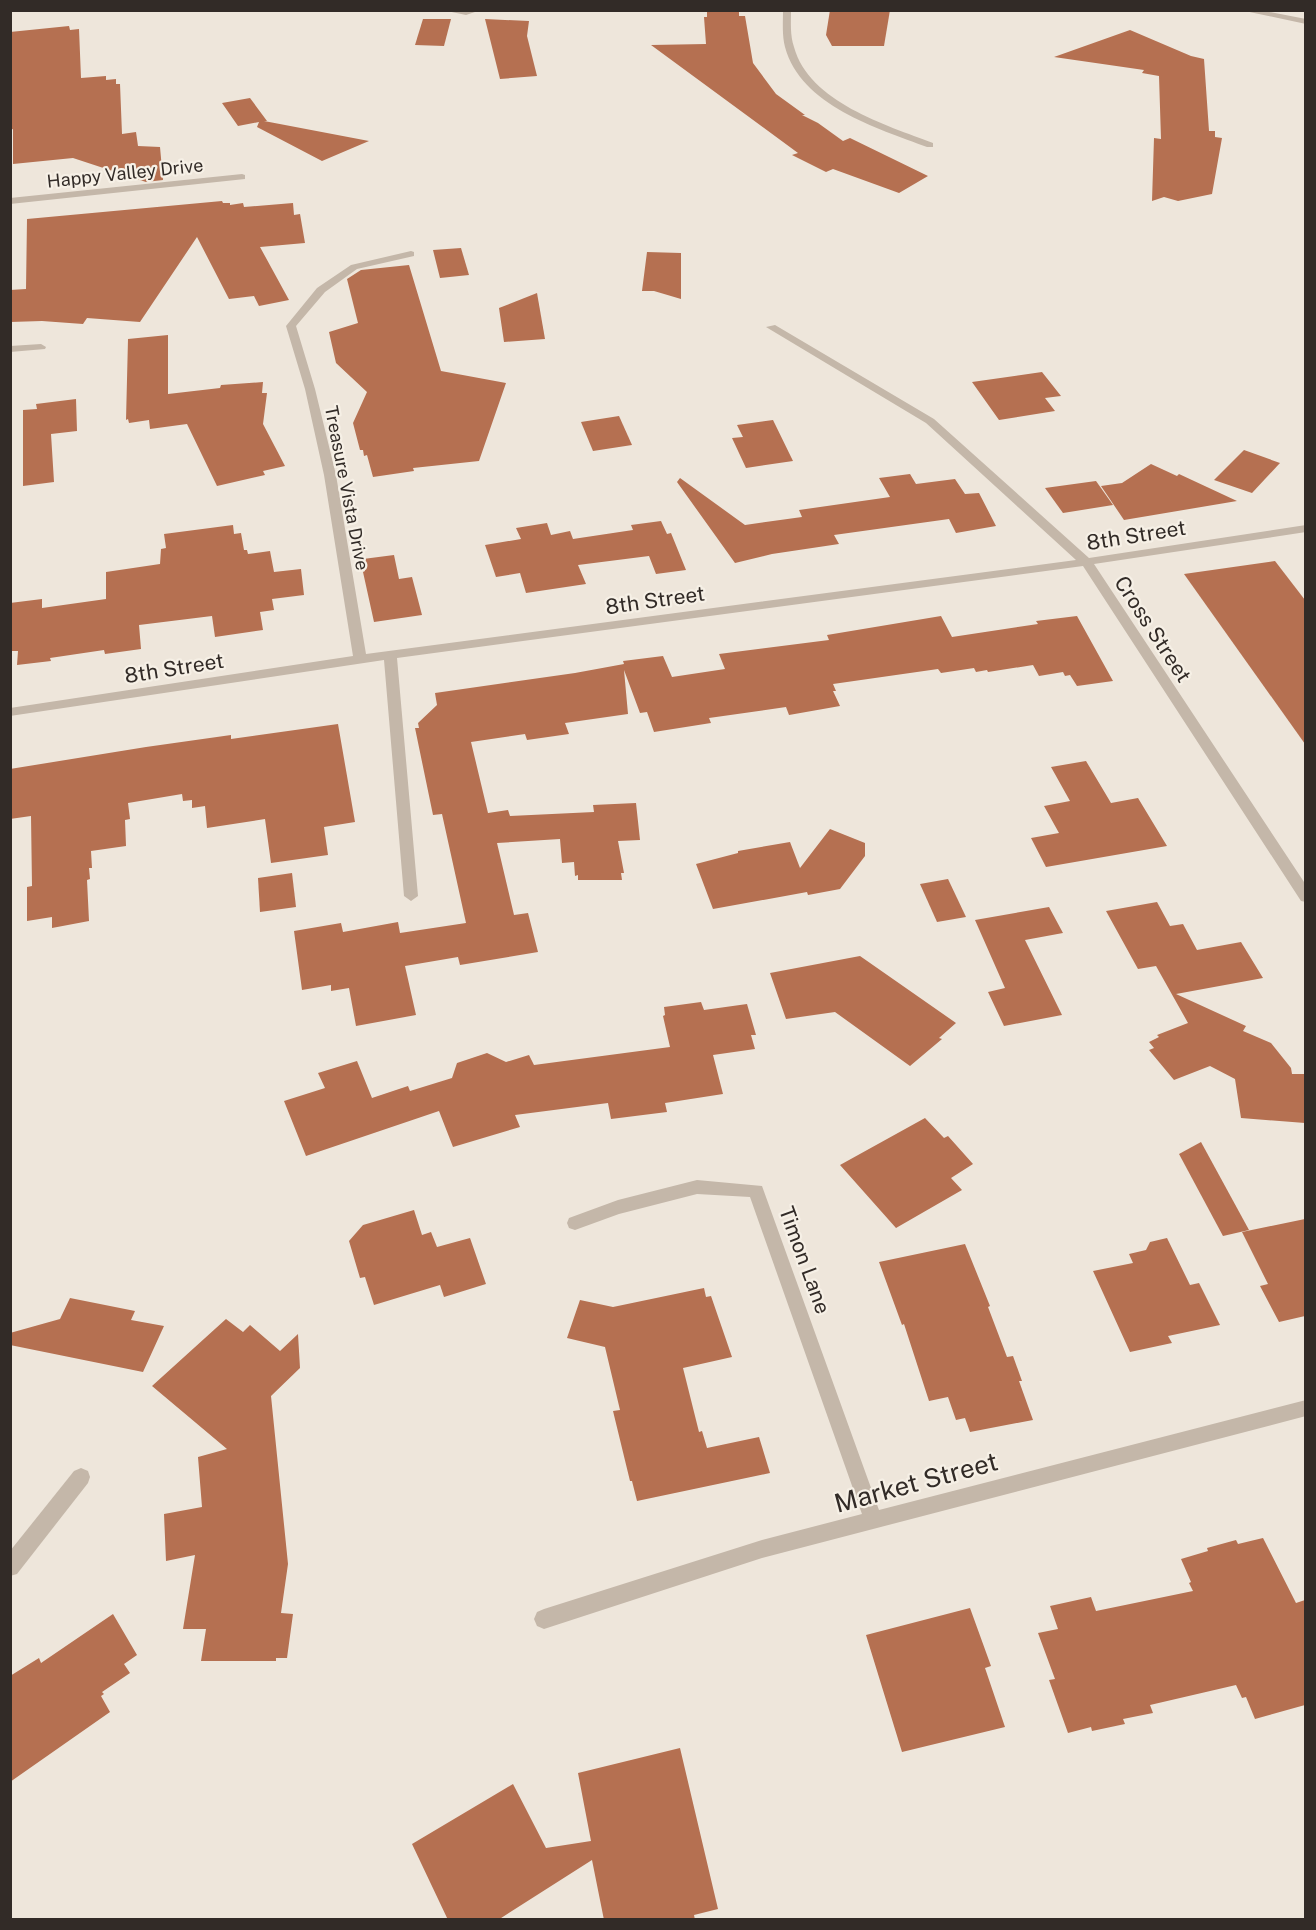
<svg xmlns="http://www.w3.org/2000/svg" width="1316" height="1930" viewBox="0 0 1316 1930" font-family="'Public Sans',sans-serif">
<rect width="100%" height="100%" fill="#eee6db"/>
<g fill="#b57051">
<path d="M 830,10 L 890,10 L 884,46 L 832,46 L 826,35 Z"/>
<path d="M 707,11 L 739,11 L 739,16 L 745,16 L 753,63 L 776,94 L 805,115 L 802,115 L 818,123 L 843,141 L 850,138 L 928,176 L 899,193 L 833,169 L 826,172 L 792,155 L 798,153 L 651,45 L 706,44 L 704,17 L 707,17 Z"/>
<path d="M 423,19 L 451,19 L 444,46 L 415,45 Z"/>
<path d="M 485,19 L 529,21 L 527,36 L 537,76 L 500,79 Z"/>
<path d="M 69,26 L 70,30 L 79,29 L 81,78 L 106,76 L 106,80 L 116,79 L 116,84 L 120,84 L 122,134 L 136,132 L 138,146 L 160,147 L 163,180 L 146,182 L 73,158 L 13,164 L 13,129 L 10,130 L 10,32 Z"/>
<path d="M 1130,30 L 1191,56 L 1204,59 L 1209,131 L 1215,131 L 1215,137 L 1222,138 L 1212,194 L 1178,201 L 1164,197 L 1152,201 L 1154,138 L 1161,139 L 1159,76 L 1142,73 L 1144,70 L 1054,57 Z"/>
<path d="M 250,98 L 267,121 L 264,121 L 369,141 L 322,161 L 257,127 L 259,122 L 238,126 L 222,103 Z"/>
<path d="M 222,201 L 223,203 L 230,203 L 230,205 L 243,203 L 244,207 L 293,203 L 294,215 L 300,214 L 305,243 L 260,247 L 289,300 L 259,306 L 254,296 L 229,299 L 197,237 L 140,322 L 87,318 L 83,324 L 42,321 L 10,322 L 10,290 L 26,289 L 27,219 Z"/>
<path d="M 461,248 L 469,275 L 440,278 L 433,250 Z"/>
<path d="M 647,252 L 681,253 L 681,299 L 654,291 L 642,291 Z"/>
<path d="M 409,265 L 441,371 L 506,383 L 479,461 L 413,468 L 414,471 L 373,477 L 367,455 L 364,456 L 363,450 L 360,450 L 353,423 L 367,392 L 336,363 L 329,332 L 358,323 L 347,279 L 361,270 Z"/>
<path d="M 537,293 L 545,339 L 504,342 L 499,308 Z"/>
<path d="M 168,335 L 168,394 L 220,388 L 221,385 L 263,382 L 262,393 L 267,393 L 263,424 L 285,466 L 263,471 L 265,475 L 217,486 L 187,424 L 150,429 L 149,420 L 129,423 L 128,419 L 126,420 L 128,339 Z"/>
<path d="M 1042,372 L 1061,396 L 1045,398 L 1055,411 L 999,420 L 972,382 Z"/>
<path d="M 76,399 L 77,431 L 51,434 L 54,482 L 23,486 L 23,410 L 37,409 L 36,404 Z"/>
<path d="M 619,416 L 632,445 L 593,451 L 581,422 Z"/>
<path d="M 773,420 L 793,461 L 746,468 L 732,438 L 743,437 L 737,425 Z"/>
<path d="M 1244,450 L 1280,463 L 1252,493 L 1214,480 Z"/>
<path d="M 1151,464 L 1177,476 L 1179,474 L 1237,501 L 1124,520 L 1101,486 L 1122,483 Z"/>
<path d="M 910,474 L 916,484 L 955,479 L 965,494 L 979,493 L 996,526 L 956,533 L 949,519 L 834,535 L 839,544 L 772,554 L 735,563 L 677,482 L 680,478 L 745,525 L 802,517 L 799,510 L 890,497 L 879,478 Z"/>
<path d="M 1096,481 L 1113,505 L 1063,513 L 1045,488 Z"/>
<path d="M 661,521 L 667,534 L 671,533 L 686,570 L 656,574 L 649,556 L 578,565 L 586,584 L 526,593 L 520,573 L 496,577 L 485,545 L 521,539 L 516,528 L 547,523 L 551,535 L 570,531 L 573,539 L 633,530 L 631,525 Z"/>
<path d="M 233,525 L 234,534 L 241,533 L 244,550 L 247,550 L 248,554 L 270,551 L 274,572 L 301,569 L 304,595 L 272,599 L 274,610 L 260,612 L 263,630 L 215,637 L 212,616 L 139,625 L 141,649 L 105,654 L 104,650 L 50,658 L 51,661 L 17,665 L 18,651 L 10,651 L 10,603 L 42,599 L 42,608 L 106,599 L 106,572 L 160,564 L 161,549 L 166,548 L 164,534 Z"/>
<path d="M 394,555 L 399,579 L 412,577 L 422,615 L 374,622 L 363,572 L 365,571 L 363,559 Z"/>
<path d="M 1275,561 L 1305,600 L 1305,744 L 1184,574 Z"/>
<path d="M 941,616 L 952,637 L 1038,624 L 1036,621 L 1077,616 L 1113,681 L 1077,686 L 1070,675 L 1065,676 L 1063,672 L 1039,676 L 1033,665 L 988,672 L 987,670 L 976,672 L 974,668 L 941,673 L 938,669 L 833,684 L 836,691 L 833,691 L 840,706 L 789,715 L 786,707 L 709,718 L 711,723 L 654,732 L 647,712 L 640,713 L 624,670 L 628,714 L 565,723 L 569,734 L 527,740 L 525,734 L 471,742 L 488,813 L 508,810 L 510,816 L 594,812 L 593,805 L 636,803 L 640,840 L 618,841 L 624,873 L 621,873 L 622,880 L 578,880 L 578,875 L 575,876 L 574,862 L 562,863 L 560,839 L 497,843 L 514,915 L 528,913 L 538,952 L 460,965 L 458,957 L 405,966 L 416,1015 L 356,1026 L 349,988 L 331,991 L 331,985 L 302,990 L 294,931 L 341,923 L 343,932 L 398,922 L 400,933 L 466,923 L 442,814 L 433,815 L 415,728 L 419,728 L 418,723 L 437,705 L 435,693 L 575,673 L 624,664 L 623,661 L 663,656 L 672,677 L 725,669 L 719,654 L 829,640 L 827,635 Z"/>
<path d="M 338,724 L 355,822 L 324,827 L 328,855 L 271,863 L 265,819 L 207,828 L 205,806 L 192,808 L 192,800 L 183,801 L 182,794 L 128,803 L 130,819 L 125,820 L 126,846 L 91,851 L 92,868 L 89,868 L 90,879 L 87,880 L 89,921 L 52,928 L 52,917 L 27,921 L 27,887 L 32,886 L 31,816 L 10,819 L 10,769 L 146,747 L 231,735 L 231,739 Z"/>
<path d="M 1086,761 L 1111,803 L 1138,798 L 1167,846 L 1046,867 L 1031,838 L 1059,833 L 1044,806 L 1070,801 L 1051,767 Z"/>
<path d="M 830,829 L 865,843 L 865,856 L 840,889 L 808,895 L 807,892 L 713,909 L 696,864 L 738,853 L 738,851 L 790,842 L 800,868 Z"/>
<path d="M 292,873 L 296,907 L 260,912 L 258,878 Z"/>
<path d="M 948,879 L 966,917 L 937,922 L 920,884 Z"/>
<path d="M 1157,902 L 1170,926 L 1183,924 L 1197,950 L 1241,942 L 1263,978 L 1176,994 L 1246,1026 L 1243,1031 L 1271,1043 L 1291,1068 L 1292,1074 L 1305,1074 L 1305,1123 L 1241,1118 L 1235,1079 L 1210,1066 L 1174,1080 L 1149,1050 L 1154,1048 L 1149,1042 L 1159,1037 L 1157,1035 L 1188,1023 L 1156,966 L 1138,969 L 1106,911 Z"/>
<path d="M 1049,907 L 1063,933 L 1025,940 L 1062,1015 L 1004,1026 L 988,992 L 1005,988 L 975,920 Z"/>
<path d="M 860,956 L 956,1023 L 939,1038 L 942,1039 L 910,1066 L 835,1012 L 786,1019 L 770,973 Z"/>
<path d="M 701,1002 L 704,1010 L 747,1004 L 756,1035 L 751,1035 L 755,1049 L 713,1055 L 723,1094 L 665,1103 L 667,1112 L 611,1119 L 608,1103 L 515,1115 L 520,1127 L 453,1147 L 439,1111 L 306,1156 L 284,1101 L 325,1088 L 318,1073 L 357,1061 L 372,1098 L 408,1086 L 410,1091 L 452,1078 L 457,1063 L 487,1053 L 506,1062 L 529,1055 L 534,1065 L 670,1047 L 663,1016 L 665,1015 L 664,1007 Z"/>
<path d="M 925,1118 L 944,1138 L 948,1136 L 973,1164 L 951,1178 L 962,1190 L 896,1228 L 840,1165 Z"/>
<path d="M 1201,1142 L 1249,1230 L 1223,1236 L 1179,1154 Z"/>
<path d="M 414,1210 L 422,1235 L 431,1232 L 437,1247 L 470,1238 L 486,1284 L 444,1297 L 440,1285 L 374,1305 L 365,1277 L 360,1278 L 349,1241 L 363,1225 Z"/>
<path d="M 1305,1219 L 1305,1316 L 1279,1322 L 1260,1286 L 1268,1284 L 1242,1232 Z"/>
<path d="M 1167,1238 L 1190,1285 L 1199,1283 L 1220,1325 L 1168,1336 L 1172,1343 L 1130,1352 L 1093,1271 L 1133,1263 L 1129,1254 L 1146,1250 L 1150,1242 Z"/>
<path d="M 965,1244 L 990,1306 L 988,1307 L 1007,1357 L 1013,1356 L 1022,1381 L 1019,1381 L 1033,1420 L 970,1432 L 965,1418 L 956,1420 L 948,1397 L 929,1401 L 904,1324 L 902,1325 L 879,1262 Z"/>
<path d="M 704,1288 L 706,1297 L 711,1296 L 732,1357 L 683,1368 L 699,1432 L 702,1431 L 707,1448 L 759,1437 L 770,1473 L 637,1501 L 632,1481 L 630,1481 L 613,1411 L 620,1410 L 605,1347 L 567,1338 L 580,1300 L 613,1307 Z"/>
<path d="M 70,1298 L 135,1311 L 131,1320 L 164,1326 L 143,1372 L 10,1345 L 10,1333 L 60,1319 Z"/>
<path d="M 226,1319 L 243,1332 L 250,1325 L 280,1351 L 298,1334 L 300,1368 L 271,1396 L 288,1564 L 281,1613 L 293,1614 L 287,1658 L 276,1658 L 276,1661 L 201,1661 L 206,1629 L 183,1629 L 195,1555 L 166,1561 L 164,1514 L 202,1507 L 198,1457 L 227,1449 L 152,1386 Z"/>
<path d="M 1263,1538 L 1296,1603 L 1305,1600 L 1305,1705 L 1255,1719 L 1246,1697 L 1242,1698 L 1236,1685 L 1150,1705 L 1153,1713 L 1123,1719 L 1125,1724 L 1092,1731 L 1091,1727 L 1068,1733 L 1049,1680 L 1055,1679 L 1038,1633 L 1058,1629 L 1050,1606 L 1091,1597 L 1096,1611 L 1193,1591 L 1189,1583 L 1191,1582 L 1181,1559 L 1208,1551 L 1207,1548 L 1236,1540 L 1238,1544 Z"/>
<path d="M 970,1608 L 991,1666 L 985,1668 L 1005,1727 L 902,1752 L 866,1635 Z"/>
<path d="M 113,1614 L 137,1655 L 124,1664 L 130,1673 L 102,1692 L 104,1694 L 101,1696 L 110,1712 L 10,1782 L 10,1676 L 39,1658 L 41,1663 Z"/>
<path d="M 680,1748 L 718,1909 L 694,1915 L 695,1920 L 604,1920 L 592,1860 L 498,1920 L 448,1920 L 412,1844 L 513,1784 L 546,1848 L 591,1841 L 578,1773 Z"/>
</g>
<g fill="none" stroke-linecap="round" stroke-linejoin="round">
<g fill="#c4b7a9" fill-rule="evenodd">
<path d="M 442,10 L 481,10 L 466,15 Z"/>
<path d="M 783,10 L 791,10 C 791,23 790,35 794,47 C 809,102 886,125 933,143 L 933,147 L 927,147 C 877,128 801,106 785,47 C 782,35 783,23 783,10 Z"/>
<path d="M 1240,10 L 1259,10 L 1306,19 L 1306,24 Z"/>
<path d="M 242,174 L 245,175 L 245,179 L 10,204 L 10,198 Z"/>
<path d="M 411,251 L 414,252 L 414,256 L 357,269 L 325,292 L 296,326 L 315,389 L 336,475 L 366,654 L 1076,560 L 926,423 L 766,327 L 775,325 L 934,419 L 1089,558 L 1306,525 L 1306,532 L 1094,564 L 1306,885 L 1306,902 L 1301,901 L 1083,566 L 397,658 L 418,896 L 411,901 L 404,896 L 384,660 L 10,716 L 10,708 L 353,656 L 324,475 L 305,389 L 286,326 L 317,288 L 351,265 Z"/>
<path d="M 41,344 L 46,347 L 45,349 L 10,352 L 10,346 Z"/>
<path d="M 697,1180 L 762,1186 L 879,1510 L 1306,1400 L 1306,1416 L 762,1558 L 544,1629 L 537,1626 L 534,1619 L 537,1612 L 544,1609 L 762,1540 L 862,1514 L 750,1197 L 697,1194 L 619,1214 L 575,1230 L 569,1228 L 567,1223 L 569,1218 L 618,1200 Z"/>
<path d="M 81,1468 L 88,1471 L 90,1477 L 88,1483 L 17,1574 L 10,1576 L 10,1551 L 74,1471 Z"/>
</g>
</g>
<g text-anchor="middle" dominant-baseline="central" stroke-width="4.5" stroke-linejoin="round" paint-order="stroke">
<g font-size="18" fill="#322b27" stroke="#f6f0e6">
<text transform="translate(125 173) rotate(-6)">Happy Valley Drive</text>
<text transform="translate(347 488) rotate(79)">Treasure Vista Drive</text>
</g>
<g font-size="21" fill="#322b27" stroke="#f6f0e6">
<text transform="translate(1136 535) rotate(-9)">8th Street</text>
<text transform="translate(655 600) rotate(-8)">8th Street</text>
<text transform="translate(1153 629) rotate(57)">Cross Street</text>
<text transform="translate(174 668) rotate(-9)">8th Street</text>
<text transform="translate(805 1260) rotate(70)">Timon Lane</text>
</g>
<g font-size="26" fill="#322b27" stroke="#f6f0e6">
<text transform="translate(916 1482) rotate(-15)">Market Street</text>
</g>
</g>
<rect width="1316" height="1930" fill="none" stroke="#322b27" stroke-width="24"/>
</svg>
